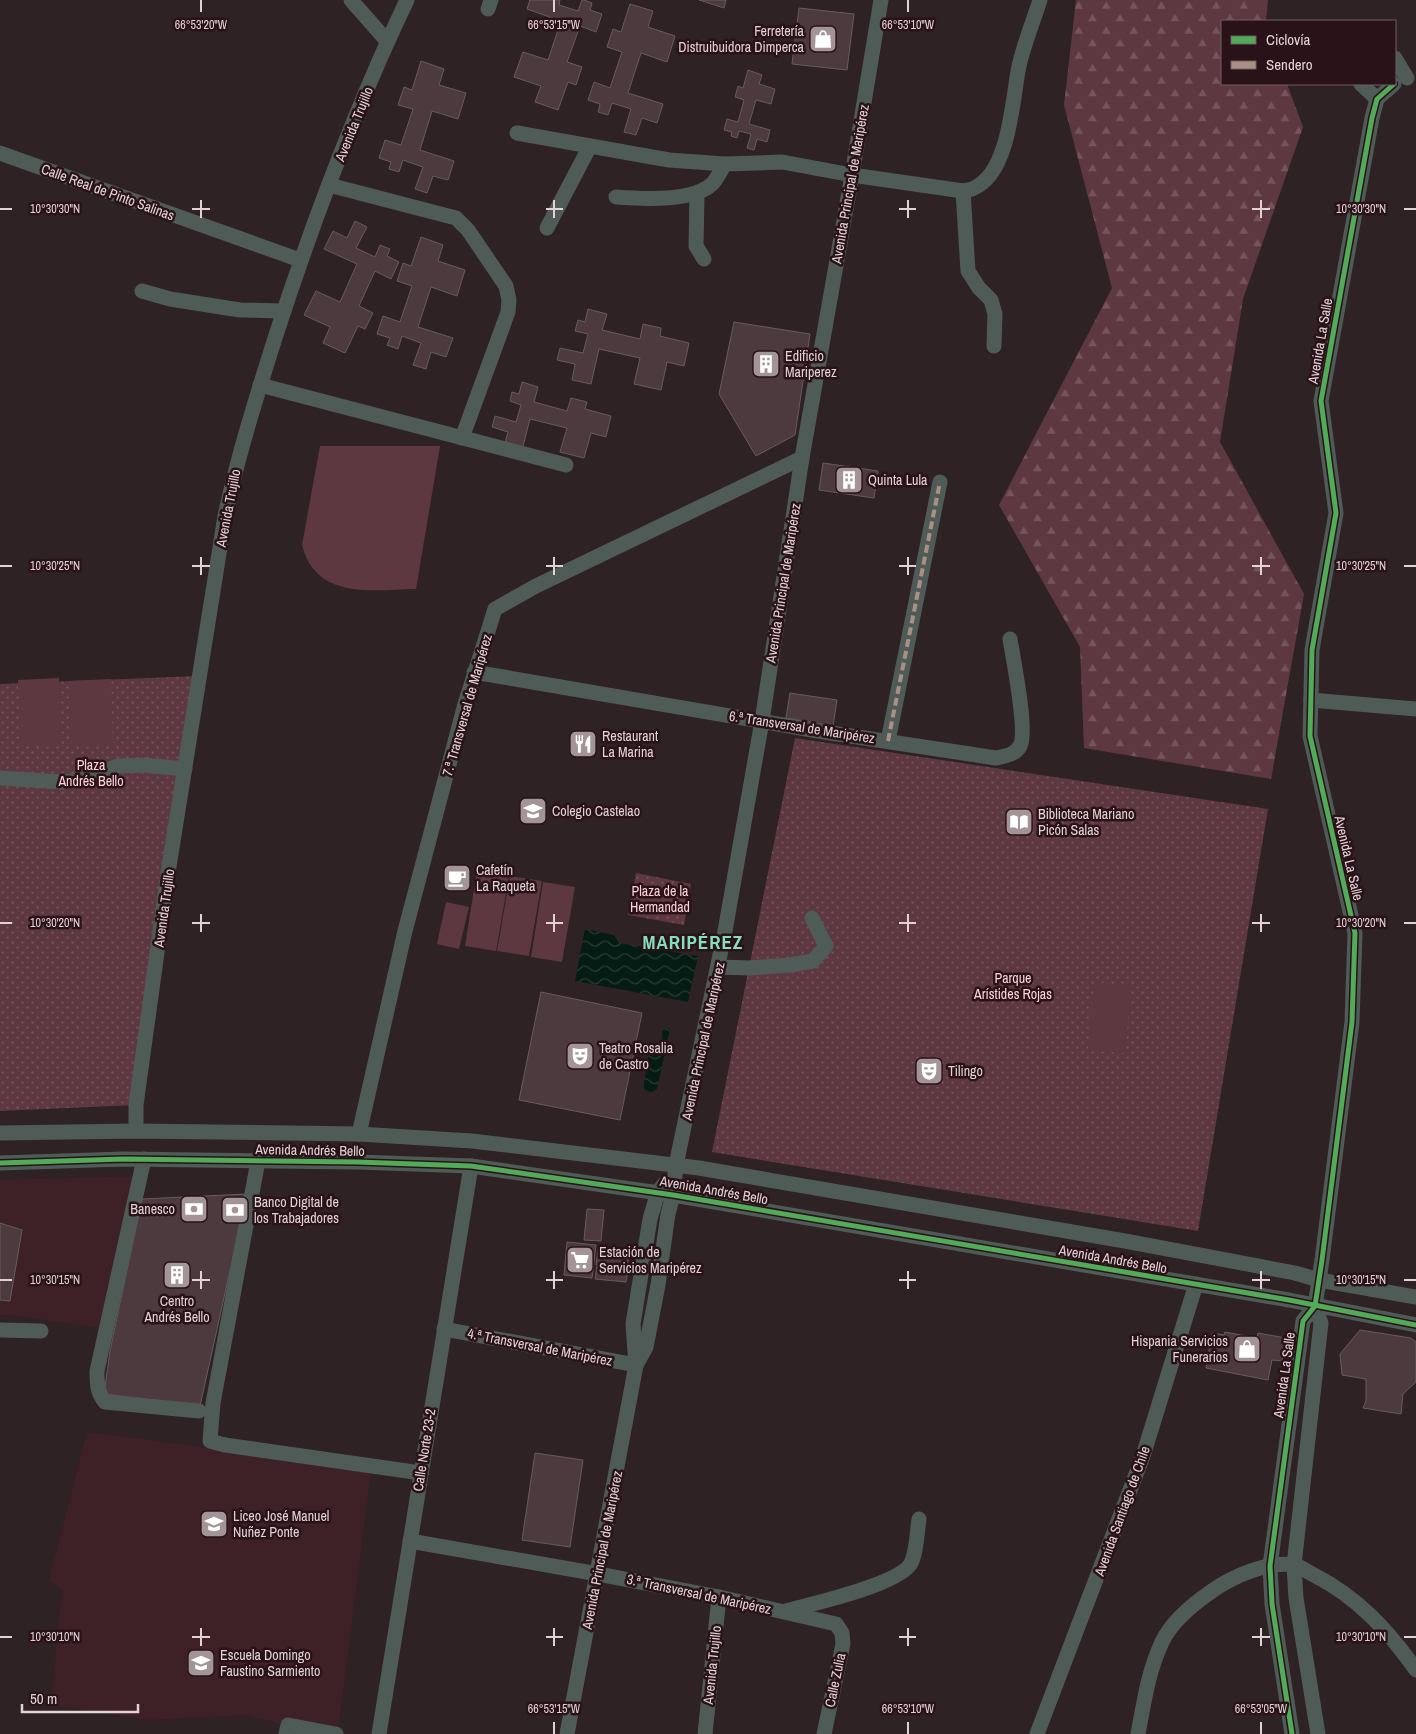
<svg xmlns="http://www.w3.org/2000/svg" width="1416" height="1734" viewBox="0 0 1416 1734" font-family="'Archivo Narrow',sans-serif">
<defs>
<pattern id="forest-firs" width="22" height="20" patternUnits="userSpaceOnUse" patternTransform="scale(1.25)"><rect width="22" height="20" fill="#5e3841"/><path d="M5 1l3.5 6h-7zM16 11l3.5 6h-7z" fill="#75545c"/></pattern>
<pattern id="park-dots" width="8" height="8" patternUnits="userSpaceOnUse" patternTransform="scale(1.25)"><rect width="8" height="8" fill="#5e3841"/><path d="M2 2h.1M6 6h.1" fill="none" stroke="#75545c" stroke-width="1.8" stroke-linecap="round"/></pattern>
<pattern id="water-waves" width="16" height="10" patternUnits="userSpaceOnUse" patternTransform="scale(1.25)"><rect width="16" height="10" fill="#051c14"/><path d="M0 5q4-4 8 0t8 0" fill="none" stroke="#293c35"/></pattern>
</defs>
<rect width="100%" height="100%" fill="#2e2224"/>
<g fill="#3d2127">
<path d="M 134,1176 L 100,1328 L 11,1315 L 0,1315 L 0,1180 Z"/>
<path d="M 87,1432 L 371,1469 L 338,1730 L 288,1725 L 244,1715 L 150,1720 L 51,1705 L 62,1590 L 49,1580 Z"/>
</g>
<path fill="url(#forest-firs)" d="M 1076,0 L 1268,0 L 1266,21 L 1222,21 L 1222,84 L 1287,84 L 1303,127 L 1243,299 L 1220,442 L 1304,594 L 1271,779 L 1084,748 L 1080,647 L 999,505 L 1112,288 L 1064,105 Z"/>
<g fill="url(#park-dots)">
<path d="M 199,676 L 136,1105 L 0,1111 L 0,684 Z"/>
<path d="M 795,738 L 1268,809 L 1198,1231 L 712,1152 Z"/>
<path d="M 636,873 L 691,884 L 684,925 L 628,915 Z"/>
</g>
<g fill="#5e3841">
<path d="M 320,446 L 440,446 L 416,589 C 371,590 316,600 302,545 Z"/>
<path d="M 59,678 L 62,745 L 21,746 L 18,680 Z"/>
<path d="M 111,679 L 113,745 L 72,747 L 69,681 Z"/>
<path d="M 477,870 L 509,876 L 496,951 L 465,946 Z"/>
<path d="M 510,876 L 542,881 L 529,956 L 497,951 Z"/>
<path d="M 543,882 L 575,887 L 562,962 L 531,957 Z"/>
<path d="M 446,902 L 469,907 L 459,949 L 437,944 Z"/>
<path d="M 1094,982 L 1131,986 L 1125,1053 L 1088,1050 Z"/>
</g>
<g fill="url(#water-waves)">
<path d="M 585,929 L 614,935 L 619,943 L 698,956 L 688,1002 L 575,981 Z"/>
<path d="M 665,1028 L 670,1029 L 657,1089 C 652,1093 648,1093 644,1089 C 643,1080 648,1068 648,1057 L 663,1045 L 662,1032 Z"/>
</g>
<g fill="#4d3a3f" stroke="#675b5d">
<path d="M 530,0 L 560,0 L 559,5 L 578,11 L 582,0 L 584,0 L 592,3 L 590,10 L 602,14 L 596,32 L 580,26 L 567,62 L 582,67 L 576,85 L 568,82 L 558,110 L 535,102 L 541,86 L 514,77 L 523,52 L 548,60 L 561,21 L 527,9 Z"/>
<path d="M 699,0 L 726,0 L 724,8 Z"/>
<path d="M 630,4 L 653,11 L 648,27 L 675,36 L 667,62 L 641,53 L 628,93 L 663,104 L 657,123 L 642,118 L 636,135 L 624,132 L 631,109 L 612,103 L 608,115 L 598,112 L 600,104 L 588,100 L 594,82 L 610,88 L 622,52 L 607,47 L 613,29 L 621,32 Z"/>
<path d="M 799,8 L 854,14 L 847,70 L 792,64 Z"/>
<path d="M 421,61 L 444,69 L 439,85 L 466,93 L 458,119 L 432,111 L 420,150 L 454,161 L 448,180 L 433,176 L 427,193 L 415,189 L 423,167 L 403,160 L 399,172 L 389,169 L 391,162 L 379,158 L 385,140 L 401,145 L 413,109 L 398,105 L 404,87 L 412,90 Z"/>
<path d="M 748,70 L 762,75 L 759,84 L 775,89 L 771,104 L 756,100 L 749,124 L 770,130 L 767,142 L 757,139 L 754,150 L 747,148 L 751,134 L 739,131 L 737,138 L 731,136 L 732,132 L 724,130 L 727,119 L 738,122 L 744,100 L 735,97 L 738,86 L 743,88 Z"/>
<path d="M 355,221 L 367,227 L 356,248 L 375,257 L 380,245 L 390,249 L 387,256 L 399,262 L 391,279 L 375,271 L 359,306 L 373,313 L 365,329 L 358,326 L 345,353 L 323,343 L 330,327 L 304,315 L 316,291 L 340,302 L 357,264 L 324,249 L 333,231 L 347,238 Z"/>
<path d="M 421,237 L 443,245 L 438,261 L 465,270 L 457,296 L 431,287 L 418,327 L 453,338 L 446,357 L 431,352 L 426,369 L 413,365 L 421,343 L 402,336 L 398,349 L 387,345 L 390,338 L 377,334 L 383,316 L 400,322 L 412,286 L 397,281 L 403,263 L 411,266 Z"/>
<path d="M 588,309 L 607,314 L 602,330 L 640,339 L 643,324 L 661,328 L 660,336 L 689,343 L 684,366 L 667,362 L 661,390 L 634,384 L 640,358 L 599,349 L 591,384 L 572,380 L 575,364 L 557,360 L 560,348 L 583,353 L 588,334 L 575,331 L 578,320 L 585,322 Z"/>
<path d="M 734,322 L 810,334 L 795,435 L 756,456 L 719,394 Z"/>
<path d="M 522,382 L 538,387 L 534,402 L 567,411 L 571,398 L 587,402 L 585,409 L 611,416 L 606,437 L 591,433 L 584,458 L 560,452 L 567,428 L 530,419 L 522,450 L 504,446 L 508,432 L 492,427 L 495,416 L 516,422 L 521,405 L 510,401 L 512,392 L 519,394 Z"/>
<path d="M 823,463 L 878,471 L 874,498 L 819,490 Z"/>
<path d="M 790,693 L 837,700 L 833,726 L 786,718 Z"/>
<path d="M 541,992 L 642,1013 L 620,1120 L 519,1100 Z"/>
<path d="M 247,1194 L 200,1406 L 104,1394 L 110,1351 L 142,1199 Z"/>
<path d="M 587,1209 L 604,1210 L 601,1241 L 584,1240 Z"/>
<path d="M 0,1223 L 22,1230 L 10,1301 L 0,1300 Z"/>
<path d="M 567,1242 L 596,1245 L 592,1278 L 564,1275 Z"/>
<path d="M 598,1249 L 629,1252 L 627,1269 L 596,1265 Z"/>
<path d="M 597,1266 L 628,1270 L 626,1282 L 595,1279 Z"/>
<path d="M 1360,1330 L 1411,1338 L 1416,1342 L 1416,1382 L 1403,1394 L 1401,1414 L 1363,1408 L 1366,1401 L 1366,1379 L 1342,1375 L 1340,1354 Z"/>
<path d="M 1225,1332 L 1257,1338 L 1258,1333 L 1286,1338 L 1282,1361 L 1272,1360 L 1268,1380 L 1206,1368 L 1212,1333 L 1224,1335 Z"/>
<path d="M 535,1453 L 583,1460 L 570,1547 L 522,1540 Z"/>
</g>
<g fill="none" stroke-linecap="round" stroke-linejoin="round">
<g stroke="#4f5b57" stroke-width="15">
<path d="M 351,0 L 387,41"/>
<path d="M 488,9 L 491,0"/>
<path d="M 1395,58 L 1407,78"/>
<path d="M 1361,84 L 1377,99"/>
<path d="M 517,133 L 669,160 L 725,164 L 782,162 L 852,175 L 963,191 C 967,190 971,190 974,188 C 1010,172 1012,100 1019,66 C 1024,44 1033,22 1040,0"/>
<path d="M 0,153 L 300,260"/>
<path d="M 329,185 L 456,218 L 468,230 L 506,286 L 509,300 L 508,312 L 462,438"/>
<path d="M 963,191 L 968,271 L 979,288 L 991,300 L 995,314 L 994,346"/>
<path d="M 697,193 L 696,246 L 704,259"/>
<path d="M 616,197 C 641,199 693,202 712,184 C 717,179 721,170 725,164"/>
<path d="M 547,228 L 590,146"/>
<path d="M 142,291 L 170,299 L 240,310 L 284,311"/>
<path d="M 260,385 L 566,465"/>
<path d="M 474,672 L 818,731 L 996,758 C 1005,756 1015,755 1020,746 C 1028,732 1013,658 1010,639"/>
<path d="M 1311,700 L 1416,709"/>
<path d="M 888,741 L 940,482"/>
<path d="M 0,778 L 62,782 L 81,780 L 118,766 L 144,765 L 185,769"/>
<path d="M 718,967 L 749,968 L 791,965 L 813,961 L 826,946 L 812,918"/>
<path d="M 136,1131 L 136,1105 L 168,873 L 225,516 C 238,455 257,395 276,335 C 313,221 356,107 407,0"/>
<path d="M 0,1133 L 136,1131 L 359,1134 L 472,1141 L 699,1168 L 1125,1241 L 1295,1273 L 1319,1280 L 1416,1297"/>
<path d="M 359,1134 L 405,931 L 465,704 L 495,609 L 536,586 L 802,458"/>
<path d="M 144,1159 L 97,1371 C 97,1384 97,1392 105,1402 L 199,1411"/>
<path d="M 258,1161 L 213,1403 L 210,1441 L 225,1445 L 421,1473"/>
<path d="M 0,1163 L 124,1159 L 357,1162 L 471,1166 L 673,1195 L 1289,1300 L 1416,1325"/>
<path d="M 1315,1306 L 1321,1323 L 1294,1565 L 1296,1598 L 1318,1734"/>
<path d="M 444,1329 L 636,1365"/>
<path d="M 0,1330 L 41,1331"/>
<path d="M 636,1365 L 646,1347 L 658,1285 L 668,1214 L 673,1195 L 676,1165 L 725,931 L 762,721 L 802,458 L 852,175 L 881,0"/>
<path d="M 410,1541 L 598,1574 L 719,1597 L 836,1624 L 842,1633 L 843,1644 L 824,1734"/>
<path d="M 786,1611 C 811,1604 904,1584 912,1561 C 917,1548 917,1532 919,1519"/>
<path d="M 286,1734 L 288,1725 L 336,1734"/>
<path d="M 379,1734 L 471,1166"/>
<path d="M 567,1734 L 636,1365 L 633,1324 L 650,1219 L 658,1192 L 664,1184"/>
<path d="M 705,1734 L 719,1597"/>
<path d="M 1037,1734 L 1143,1456 L 1196,1284"/>
<path d="M 1138,1734 C 1144,1702 1148,1672 1162,1642 C 1172,1621 1193,1604 1212,1591 C 1233,1576 1268,1561 1294,1565 C 1300,1566 1308,1572 1314,1575 C 1357,1597 1388,1630 1416,1670"/>
<path d="M 1292,1734 L 1272,1604 L 1270,1566 L 1303,1321 L 1315,1306 L 1322,1260 L 1352,1022 L 1355,933 L 1310,736 L 1312,650 L 1336,513 L 1321,401 L 1372,118 L 1377,99 L 1394,84"/>
</g>
<path stroke="#ac8f84" stroke-width="4" stroke-dasharray="8 4" stroke-linecap="butt" d="M 888,741 L 940,482"/>
<defs>
<g id="cycleway">
<path d="M 0,1163 L 124,1159 L 357,1162 L 471,1166 L 673,1195 L 1289,1300 L 1416,1325"/>
<path d="M 1292,1734 L 1272,1604 L 1270,1566 L 1303,1321 L 1315,1306 L 1322,1260 L 1352,1022 L 1355,933 L 1310,736 L 1312,650 L 1336,513 L 1321,401 L 1372,118 L 1377,99 L 1394,84"/>
</g>
</defs>
<use href="#cycleway" stroke="#291318" stroke-width="8"/>
<use href="#cycleway" stroke="#51ab58" stroke-width="5"/>
</g>
<path fill="none" stroke="#e2d2d5" stroke-width="2" d="M 201,0 L 201,12M 554,0 L 554,12M 908,0 L 908,12M 201,200 L 201,218M 554,200 L 554,218M 908,200 L 908,218M 1261,200 L 1261,218M 0,209 L 12,209M 192,209 L 210,209M 546,209 L 563,209M 899,209 L 916,209M 1252,209 L 1270,209M 1404,209 L 1416,209M 201,557 L 201,575M 554,557 L 554,575M 908,557 L 908,575M 1261,557 L 1261,575M 0,566 L 12,566M 192,566 L 210,566M 546,566 L 563,566M 899,566 L 916,566M 1252,566 L 1270,566M 1404,566 L 1416,566M 201,914 L 201,932M 554,914 L 554,932M 908,914 L 908,932M 1261,914 L 1261,932M 0,923 L 12,923M 192,923 L 210,923M 546,923 L 563,923M 899,923 L 916,923M 1252,923 L 1270,923M 1404,923 L 1416,923M 201,1271 L 201,1289M 554,1271 L 554,1289M 908,1271 L 908,1289M 1261,1271 L 1261,1289M 0,1280 L 12,1280M 192,1280 L 210,1280M 546,1280 L 563,1280M 899,1280 L 916,1280M 1252,1280 L 1270,1280M 1404,1280 L 1416,1280M 201,1628 L 201,1646M 554,1628 L 554,1646M 908,1628 L 908,1646M 1261,1628 L 1261,1646M 0,1637 L 12,1637M 192,1637 L 210,1637M 546,1637 L 563,1637M 899,1637 L 916,1637M 1252,1637 L 1270,1637M 1404,1637 L 1416,1637M 554,1722 L 554,1734M 908,1722 L 908,1734M 1261,1722 L 1261,1734"/>
<defs>
<symbol id="shop-square" viewBox="-11 -11 22 22"><rect x="-9" y="-9" width="18" height="18" rx="4" fill="#a39497" stroke="#291318"/><path d="M-5-2.5h2.3a2.7 3.5 0 0 1 5.4 0H5L5.5 6h-11ZM-1.5-2.5h3a1.5 2.3 0 0 0-3 0Z" fill="#fff"/></symbol>
<symbol id="building-square" viewBox="-11 -11 22 22"><rect x="-9" y="-9" width="18" height="18" rx="4" fill="#a39497" stroke="#291318"/><path d="M-4-6H4V6H1V3H-1V6H-4ZM-2.5-4.3h1.7v1.8h-1.7ZM.8-4.3h1.7v1.8H.8ZM-2.5-1h1.7V.8h-1.7ZM.8-1h1.7V.8H.8Z" fill="#fff"/></symbol>
<symbol id="restaurant-square" viewBox="-11 -11 22 22"><rect x="-9" y="-9" width="18" height="18" rx="4" fill="#a39497" stroke="#291318"/><path d="M-5-6h1v4h1v-4h1v4h1v-4h1v5L-1.5 .5V6h-2V.5L-5-1ZM5-6V6H3V1.5H1.5Q1.5-4 5-6Z" fill="#fff"/></symbol>
<symbol id="school-square" viewBox="-11 -11 22 22"><rect x="-9" y="-9" width="18" height="18" rx="4" fill="#a39497" stroke="#291318"/><path d="M0-5L7-2L0 1L-7-2ZM-4 1L0 2.5L4 1V4Q0 6-4 4Z" fill="#fff"/></symbol>
<symbol id="library-square" viewBox="-11 -11 22 22"><rect x="-9" y="-9" width="18" height="18" rx="4" fill="#a39497" stroke="#291318"/><path d="M-6-4Q-3-5.5-.7-3.5V5Q-3 3-6 4ZM6-4Q3-5.5 .7-3.5V5Q3 3 6 4Z" fill="#fff"/></symbol>
<symbol id="cafe-square" viewBox="-11 -11 22 22"><rect x="-9" y="-9" width="18" height="18" rx="4" fill="#a39497" stroke="#291318"/><path d="M-5.5-4.5H6V0H3Q3 3.5 0 3.5H-2.5Q-5.5 3.5-5.5 0ZM3-3.2v2h1.7v-2ZM-6 4.5H4V6H-6Z" fill="#fff"/></symbol>
<symbol id="theatre-square" viewBox="-11 -11 22 22"><rect x="-9" y="-9" width="18" height="18" rx="4" fill="#a39497" stroke="#291318"/><path d="M-5-5.5Q0-4 5-5.5V0Q5 5 0 6Q-5 5-5 0ZM-3.3-2.5H-1v1.5H-3.3ZM1-2.5H3.3v1.5H1ZM-2.8 1Q0 5.5 2.8 1Z" fill="#fff"/></symbol>
<symbol id="bank-square" viewBox="-11 -11 22 22"><rect x="-9" y="-9" width="18" height="18" rx="4" fill="#a39497" stroke="#291318"/><path d="M-6-4H6V4H-6ZM0-2.3a2.3 2.3 0 1 0 0 4.6a2.3 2.3 0 1 0 0-4.6Z" fill="#fff"/></symbol>
<symbol id="supermarket-square" viewBox="-11 -11 22 22"><rect x="-9" y="-9" width="18" height="18" rx="4" fill="#a39497" stroke="#291318"/><path d="M-6-5.5h2.5l.6 2H6L4.5 2H-2.5L-4.4-4H-6ZM-1.5 3.2a1.3 1.3 0 1 0 .1 0ZM3 3.2a1.3 1.3 0 1 0 .1 0Z" fill="#fff"/></symbol>
</defs>
<g fill-rule="evenodd">
<use href="#shop-square" x="807" y="23" width="32" height="32"/>
<use href="#building-square" x="750" y="348" width="32" height="32"/>
<use href="#building-square" x="833" y="464" width="32" height="32"/>
<use href="#restaurant-square" x="567" y="728" width="32" height="32"/>
<use href="#school-square" x="517" y="795" width="32" height="32"/>
<use href="#library-square" x="1003" y="806" width="32" height="32"/>
<use href="#cafe-square" x="441" y="862" width="32" height="32"/>
<use href="#theatre-square" x="564" y="1040" width="32" height="32"/>
<use href="#theatre-square" x="913" y="1055" width="32" height="32"/>
<use href="#bank-square" x="178" y="1193" width="32" height="32"/>
<use href="#bank-square" x="219" y="1194" width="32" height="32"/>
<use href="#supermarket-square" x="564" y="1244" width="32" height="32"/>
<use href="#building-square" x="161" y="1259" width="32" height="32"/>
<use href="#shop-square" x="1231" y="1333" width="32" height="32"/>
<use href="#school-square" x="198" y="1508" width="32" height="32"/>
<use href="#school-square" x="185" y="1647" width="32" height="32"/>
</g>
<g text-anchor="middle" dominant-baseline="central" stroke-width="5" stroke-linejoin="round" paint-order="stroke">
<g font-size="14" fill="#e2d2d5" stroke="#291318" text-anchor="start">
<text x="804" y="31" text-anchor="end">Ferretería<tspan x="804" dy="16">Distruibuidora Dimperca</tspan></text>
<text x="785" y="356">Edificio<tspan x="785" dy="16">Mariperez</tspan></text>
<text x="868" y="480">Quinta Lula</text>
<text x="602" y="736">Restaurant<tspan x="602" dy="16">La Marina</tspan></text>
<text x="552" y="811">Colegio Castelao</text>
<text x="1038" y="814">Biblioteca Mariano<tspan x="1038" dy="16">Picón Salas</tspan></text>
<text x="476" y="870">Cafetín<tspan x="476" dy="16">La Raqueta</tspan></text>
<text x="599" y="1048">Teatro Rosalia<tspan x="599" dy="16">de Castro</tspan></text>
<text x="948" y="1071">Tilingo</text>
<text x="254" y="1202">Banco Digital de<tspan x="254" dy="16">los Trabajadores</tspan></text>
<text x="175" y="1209" text-anchor="end">Banesco</text>
<text x="599" y="1252">Estación de<tspan x="599" dy="16">Servicios Maripérez</tspan></text>
<text x="177" y="1301" text-anchor="middle">Centro<tspan x="177" dy="16">Andrés Bello</tspan></text>
<text x="1228" y="1341" text-anchor="end">Hispania Servicios<tspan x="1228" dy="16">Funerarios</tspan></text>
<text x="233" y="1516">Liceo José Manuel<tspan x="233" dy="16">Nuñez Ponte</tspan></text>
<text x="220" y="1655">Escuela Domingo<tspan x="220" dy="16">Faustino Sarmiento</tspan></text>
</g>
<g font-size="14" fill="#e2d2d5" stroke="#291318">
<text transform="translate(354 124) rotate(-68)">Avenida Trujillo</text>
<text transform="translate(850 184) rotate(-80)">Avenida Principal de Maripérez</text>
<text transform="translate(108 192) rotate(20)">Calle Real de Pinto Salinas</text>
<text transform="translate(1320 341) rotate(-80)">Avenida La Salle</text>
<text transform="translate(228 508) rotate(-79)">Avenida Trujillo</text>
<text transform="translate(783 583) rotate(-81)">Avenida Principal de Maripérez</text>
<text transform="translate(467 705) rotate(-74)">7.ª Transversal de Maripérez</text>
<text transform="translate(802 727) rotate(9)">6.ª Transversal de Maripérez</text>
<text transform="translate(1349 858) rotate(77)">Avenida La Salle</text>
<text transform="translate(164 908) rotate(-82)">Avenida Trujillo</text>
<text transform="translate(703 1041) rotate(-78)">Avenida Principal de Maripérez</text>
<text transform="translate(310 1150) rotate(1)">Avenida Andrés Bello</text>
<text transform="translate(714 1190) rotate(10)">Avenida Andrés Bello</text>
<text transform="translate(1113 1259) rotate(10)">Avenida Andrés Bello</text>
<text transform="translate(540 1347) rotate(11)">4.ª Transversal de Maripérez</text>
<text transform="translate(1284 1375) rotate(-82)">Avenida La Salle</text>
<text transform="translate(424 1450) rotate(-81)">Calle Norte 23-2</text>
<text transform="translate(1122 1511) rotate(-70)">Avenida Santiago de Chile</text>
<text transform="translate(602 1550) rotate(-79)">Avenida Principal de Maripérez</text>
<text transform="translate(699 1594) rotate(12)">3.ª Transversal de Maripérez</text>
<text transform="translate(712 1665) rotate(-84)">Avenida Trujillo</text>
<text transform="translate(835 1680) rotate(-78)">Calle Zulia</text>
</g>
<g font-size="14" fill="#fdd0d8" stroke="#291318">
<text x="91" y="765">Plaza<tspan x="91" dy="16">Andrés Bello</tspan></text>
<text x="660" y="891">Plaza de la<tspan x="660" dy="16">Hermandad</tspan></text>
<text x="1013" y="978">Parque<tspan x="1013" dy="16">Arístides Rojas</tspan></text>
</g>
<g font-size="19" font-weight="bold" letter-spacing="1" fill="#86dfbc" stroke="#291318">
<text x="693" y="942">MARIPÉREZ</text>
</g>
</g>
<g font-size="12" text-anchor="middle" fill="#e2d2d5" stroke="#291318" stroke-width="5" stroke-linejoin="round" paint-order="stroke">
<text x="201" y="29">66°53'20"W</text>
<text x="554" y="29">66°53'15"W</text>
<text x="908" y="29">66°53'10"W</text>
<text x="55" y="213">10°30'30"N</text>
<text x="1361" y="213">10°30'30"N</text>
<text x="55" y="570">10°30'25"N</text>
<text x="1361" y="570">10°30'25"N</text>
<text x="55" y="927">10°30'20"N</text>
<text x="1361" y="927">10°30'20"N</text>
<text x="55" y="1284">10°30'15"N</text>
<text x="1361" y="1284">10°30'15"N</text>
<text x="55" y="1641">10°30'10"N</text>
<text x="1361" y="1641">10°30'10"N</text>
<text x="554" y="1713">66°53'15"W</text>
<text x="908" y="1713">66°53'10"W</text>
<text x="1261" y="1713">66°53'05"W</text>
</g>
<rect x="1221" y="20" width="175" height="65" fill="#291318" stroke="#735f64"/>
<rect x="1231" y="36" width="25" height="8" fill="#51ab58" stroke="#735f64"/>
<text x="1266" y="45" font-size="15" fill="#e2d2d5">Ciclovía</text>
<rect x="1231" y="61" width="25" height="8" fill="#ac8f84" stroke="#735f64"/>
<text x="1266" y="70" font-size="15" fill="#e2d2d5">Sendero</text>
<path d="M22 1704v8h116v-8" fill="none" stroke="#e2d2d5" stroke-width="2.5"/>
<text x="30" y="1704" font-size="15" fill="#e2d2d5" stroke="#291318" stroke-width="4" paint-order="stroke">50 m</text>
</svg>
